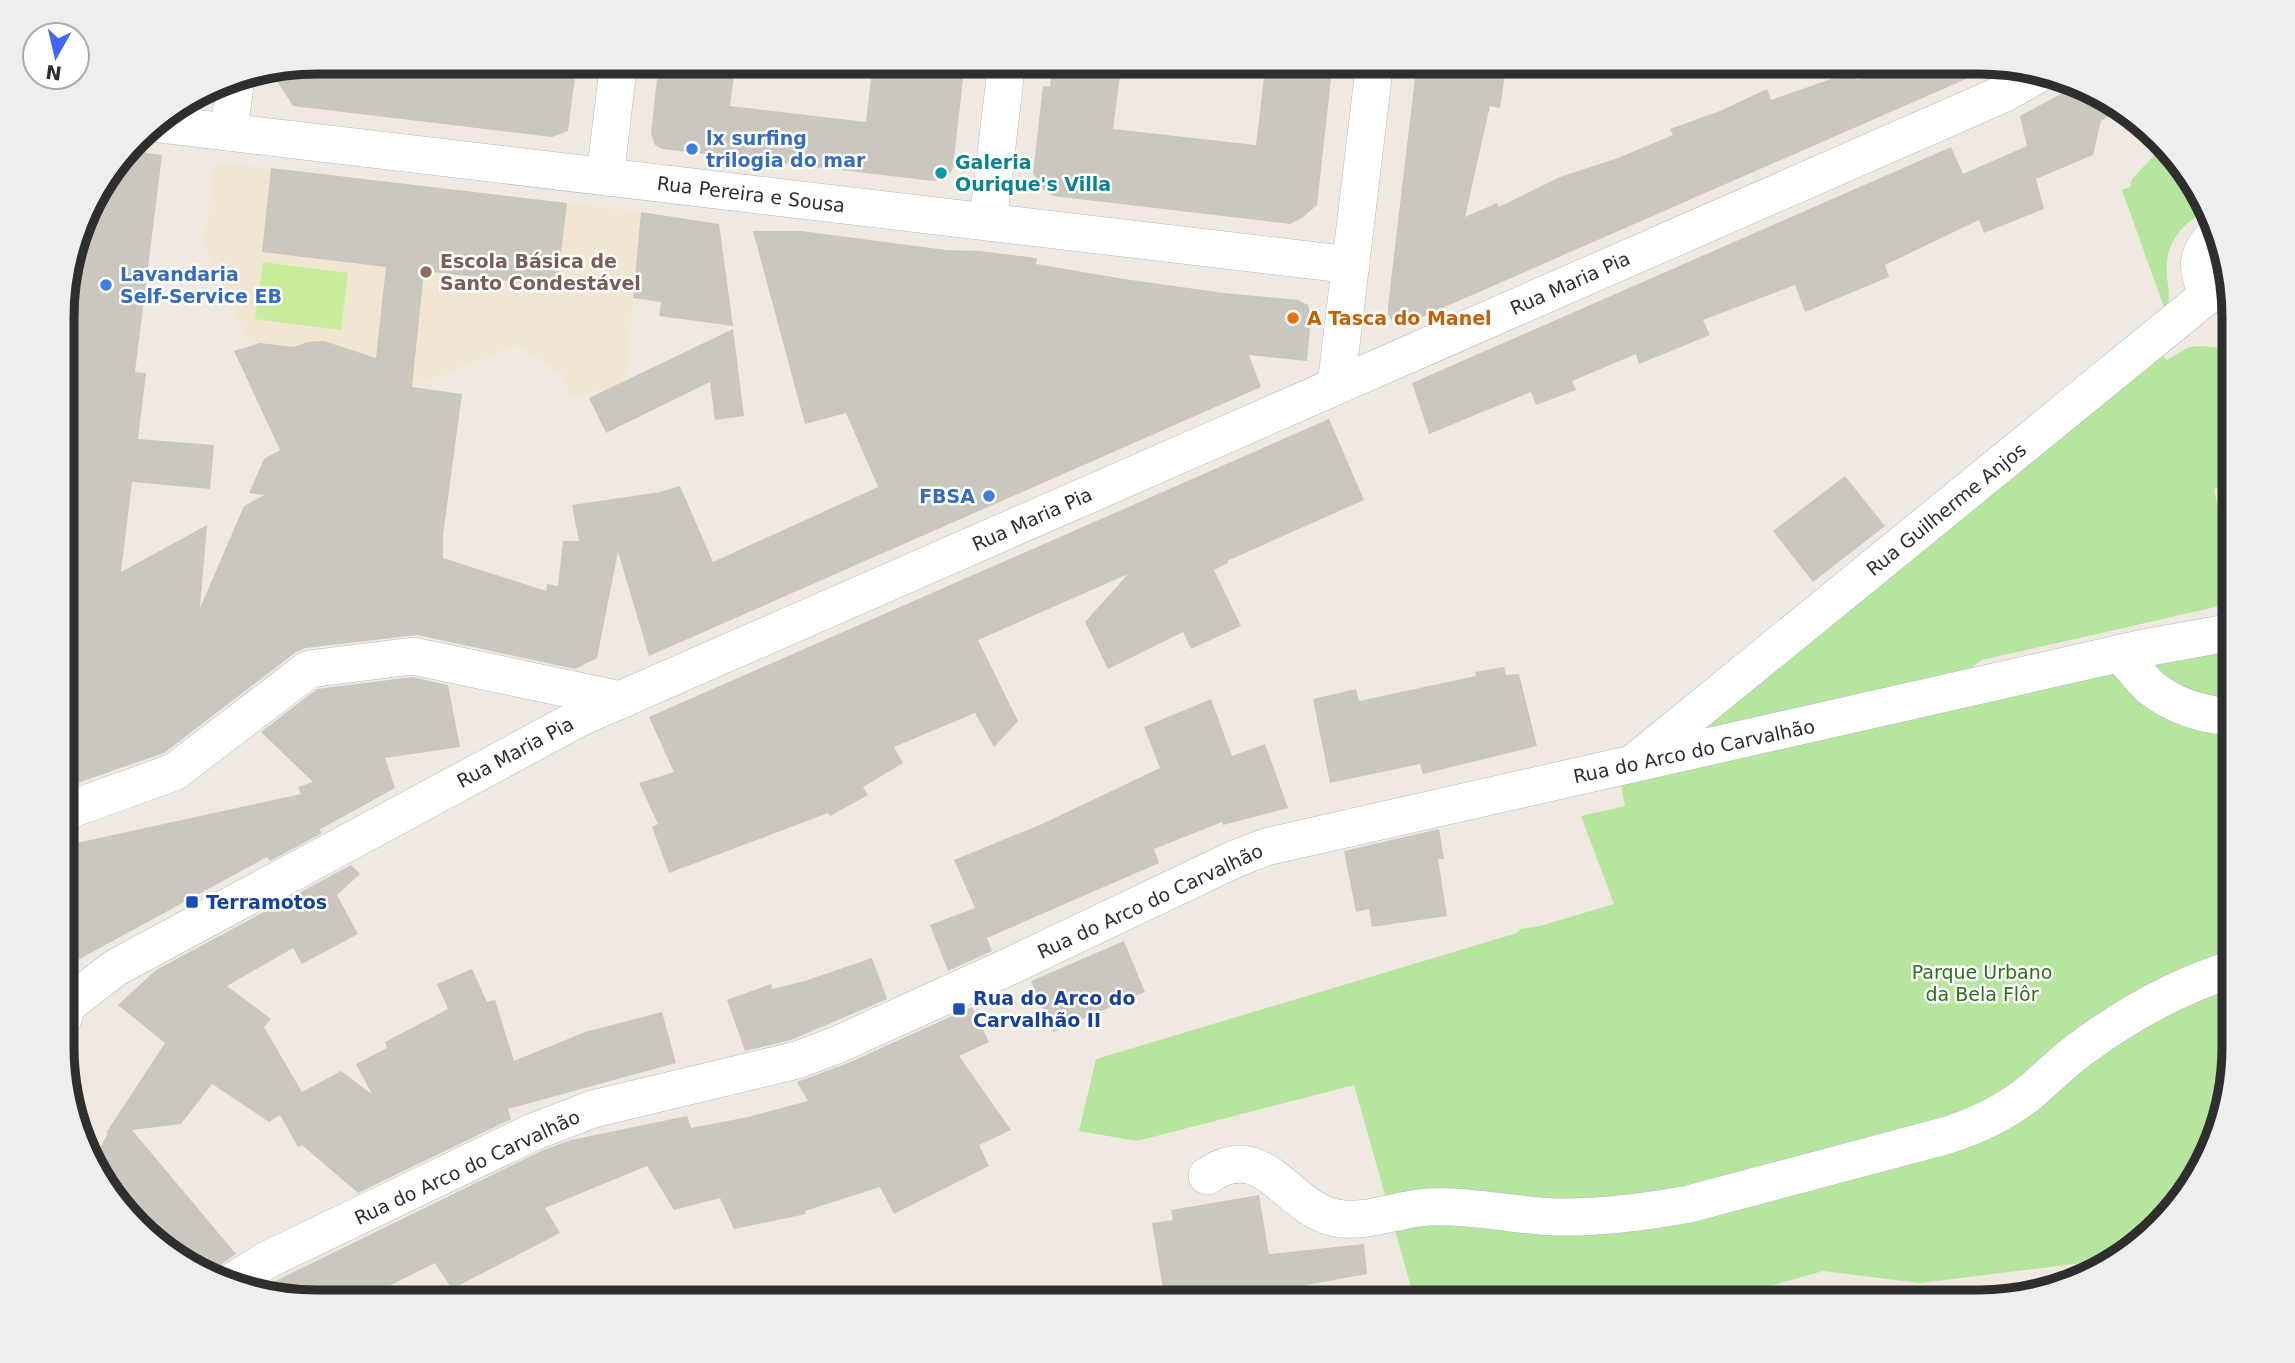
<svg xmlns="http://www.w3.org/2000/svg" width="2295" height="1363" viewBox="0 0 2295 1363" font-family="'DejaVu Sans',sans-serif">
<rect width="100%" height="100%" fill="#efe9e1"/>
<path fill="#f0e6d1" d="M 215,162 L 641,212 L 625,382 L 570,399 L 564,377 L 518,345 L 351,411 L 279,403 L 204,246 Z"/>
<g fill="#b6e59e">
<path d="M 2160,149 L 2199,189 L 2206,211 C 2181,224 2164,245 2167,274 C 2168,291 2171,297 2166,313 L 2122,190 L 2130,187 L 2132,179 Z"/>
<path d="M 2201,346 L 2233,349 L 2233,483 L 2214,489 L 2233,578 L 2233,603 L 1982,660 L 1968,670 L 1694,733 L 1733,705 L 2163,356 L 2167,360 L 2189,347 Z"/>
<path d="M 2233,646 L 2233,1063 L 2199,1174 L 2114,1259 L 1920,1283 L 1823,1271 L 1717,1301 L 1415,1301 L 1354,1085 L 1137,1141 L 1079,1131 L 1096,1059 L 1517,933 L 1520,929 L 1540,926 L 1614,904 L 1581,816 L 1625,806 L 1617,764 Z"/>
</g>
<path fill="#c9ec9a" d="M 263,262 L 348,273 L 341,330 L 255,319 Z"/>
<g fill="#cbc7bf">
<path d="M 317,61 L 577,61 L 568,131 L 552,137 L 293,106 L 270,70 Z"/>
<path d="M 659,61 L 736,61 L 730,106 L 866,122 L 873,61 L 965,61 L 953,168 L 947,178 L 933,181 L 662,149 L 655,145 L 651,134 Z"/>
<path d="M 1053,61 L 1122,61 L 1113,129 L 1256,145 L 1266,61 L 1333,61 L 1317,205 L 1302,218 L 1290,224 L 1053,196 L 1044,191 L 1033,173 L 1043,86 L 1050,87 Z"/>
<path d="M 1417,61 L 1500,61 L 1498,74 L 1505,75 L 1500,108 L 1490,106 L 1465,217 L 1497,203 L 1499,207 L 1560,177 L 1618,158 L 1673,135 L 1670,129 L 1720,111 L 1767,89 L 1771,100 L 1854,71 L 1857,80 L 1907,62 L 1910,72 L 1950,61 L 1979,61 L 1989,64 L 1991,68 L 1408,323 L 1400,325 L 1392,321 L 1388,314 L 1388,306 Z"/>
<path d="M 2072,88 L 2106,96 L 2120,109 L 2101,121 L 2093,155 L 2036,179 L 2044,209 L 1984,233 L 1979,220 L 1885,265 L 1889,277 L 1805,312 L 1795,285 L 1703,320 L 1710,335 L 1639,364 L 1636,354 L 1572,381 L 1576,390 L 1536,405 L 1531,392 L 1429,434 L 1412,383 L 1951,147 L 1963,174 L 2027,146 L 2020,116 Z"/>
<path d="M 128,150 L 162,155 L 135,372 L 146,373 L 138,439 L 214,445 L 210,489 L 132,482 L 121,572 L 207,525 L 200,608 L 244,506 L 264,495 L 249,493 L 264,459 L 280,450 L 234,351 L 260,343 L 294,347 L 308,342 L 324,341 L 376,358 L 386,267 L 262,252 L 271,168 L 567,203 L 557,287 L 424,271 L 412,387 L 462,394 L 443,535 L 443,558 L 546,591 L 547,584 L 558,586 L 563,541 L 579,541 L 572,505 L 660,492 L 680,486 L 713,562 L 878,487 L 846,413 L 805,424 L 753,231 L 801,231 L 946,250 L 979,251 L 1037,258 L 1036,264 L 1124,279 L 1224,293 L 1298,300 L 1308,305 L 1311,316 L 1307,361 L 1249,355 L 1261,387 L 649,656 L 618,552 L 597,658 L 575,669 L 417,635 L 306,648 L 296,652 L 164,753 L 63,788 L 63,384 L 85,212 L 88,203 Z"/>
<path d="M 641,212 L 719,224 L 733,326 L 659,316 L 661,302 L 633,298 Z"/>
<path d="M 733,329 L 744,416 L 715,420 L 710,382 L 606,433 L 589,398 Z"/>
<path d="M 1329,419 L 1364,500 L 1227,561 L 1228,563 L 1214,570 L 1241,626 L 1191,649 L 1183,632 L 1108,669 L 1085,622 L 1128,574 L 978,640 L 1018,721 L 994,747 L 975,713 L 894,747 L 903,763 L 863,787 L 868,795 L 830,816 L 828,813 L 669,873 L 652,827 L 658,824 L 639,783 L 674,772 L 649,717 Z"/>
<path d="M 1845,476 L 1885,526 L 1813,582 L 1773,531 Z"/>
<path d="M 1504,667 L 1506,675 L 1519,674 L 1537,746 L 1423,774 L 1420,764 L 1330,783 L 1313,699 L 1356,689 L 1359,701 L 1476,676 L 1475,672 Z"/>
<path d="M 412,677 L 448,685 L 460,747 L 385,758 L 395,788 L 319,830 L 322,833 L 270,861 L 267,857 L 63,968 L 63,846 L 301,794 L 298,787 L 313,782 L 261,732 L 317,689 Z"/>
<path d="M 1211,699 L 1232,756 L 1265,744 L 1288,808 L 1223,825 L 1222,822 L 1154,849 L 1159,863 L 987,938 L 992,951 L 948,971 L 930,925 L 975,908 L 954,860 L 1042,824 L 1160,768 L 1144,727 Z"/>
<path d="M 1439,829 L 1444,859 L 1438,859 L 1447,916 L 1372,927 L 1369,909 L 1356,912 L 1344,851 Z"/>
<path d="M 351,865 L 360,874 L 337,895 L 358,934 L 302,964 L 293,948 L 227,986 L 271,1019 L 264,1027 L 302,1092 L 341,1071 L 372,1094 L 356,1064 L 387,1048 L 385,1042 L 448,1009 L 437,984 L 472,969 L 487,1002 L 495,1000 L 514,1061 L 585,1032 L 662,1012 L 676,1063 L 508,1109 L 511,1119 L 358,1193 L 302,1145 L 298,1147 L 280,1115 L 269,1122 L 212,1084 L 181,1124 L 132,1130 L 236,1254 L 223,1263 L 215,1275 L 189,1267 L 104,1188 L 94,1160 L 108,1133 L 106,1133 L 165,1043 L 118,1005 L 156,970 Z"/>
<path d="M 1124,941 L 1145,992 L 1053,1032 L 1031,981 Z"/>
<path d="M 872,958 L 887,999 L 791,1040 L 745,1051 L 727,1000 L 771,984 L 772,989 L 805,981 Z"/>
<path d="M 972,1007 L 989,1042 L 959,1056 L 1011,1130 L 979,1145 L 989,1166 L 894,1214 L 880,1187 L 805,1211 L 806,1214 L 734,1229 L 720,1198 L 674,1210 L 647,1166 L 545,1208 L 560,1233 L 452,1289 L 435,1263 L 377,1292 L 382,1302 L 316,1302 L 263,1287 L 541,1151 L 571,1140 L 687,1116 L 691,1128 L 748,1117 L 808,1101 L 797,1082 L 848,1063 Z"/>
<path d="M 1259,1195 L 1269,1254 L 1364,1244 L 1367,1274 L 1306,1285 L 1308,1301 L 1165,1301 L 1152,1223 L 1173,1220 L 1171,1210 Z"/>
</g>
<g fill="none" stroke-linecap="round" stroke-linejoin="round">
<defs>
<g id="minor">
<path d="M 151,123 L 1351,265"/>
<path d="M 229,132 L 236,77"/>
<path d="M 605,177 L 619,61"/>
<path d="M 988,222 L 1007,61"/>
<path d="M 2208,295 C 2197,269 2194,258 2214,235"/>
<path d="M 1336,386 L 1375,61"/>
<path d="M 2120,653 C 2130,664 2139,677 2150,687 C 2173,706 2204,715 2233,717"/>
<path d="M 1636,761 L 2208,295"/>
<path d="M 63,812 L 174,772 L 309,669 L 413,656 L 621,700"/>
<path d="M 63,1019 L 66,1006 L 115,968 L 581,717 L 2005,93 L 2035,76"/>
<path d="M 1207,1176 C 1264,1136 1286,1208 1336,1218 C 1366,1224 1400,1208 1430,1207 C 1473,1205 1515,1216 1557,1217 C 1602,1218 1645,1212 1689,1204 L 1948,1135 C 1979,1125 2008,1111 2033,1090 C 2050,1075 2067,1058 2086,1045 C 2130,1013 2181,985 2233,969"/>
<path d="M 235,1280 L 267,1260 L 533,1132 L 593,1109 L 797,1060 L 839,1044 L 1008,967 L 1235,859 L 1266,847 L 2144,648 L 2233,632"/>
</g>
</defs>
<use href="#minor" stroke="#b4b7c1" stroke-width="38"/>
<use href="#minor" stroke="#fff" stroke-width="37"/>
</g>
<g fill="#3f7fe0" stroke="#fff" stroke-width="2.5">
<circle cx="692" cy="149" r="7"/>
<circle cx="106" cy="285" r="7"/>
<circle cx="989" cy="496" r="7"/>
</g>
<circle fill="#0f9aa8" stroke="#fff" stroke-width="2.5" cx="941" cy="173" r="7"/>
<circle fill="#8d6e63" stroke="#fff" stroke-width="2.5" cx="426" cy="272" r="7"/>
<circle fill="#e8710a" stroke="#fff" stroke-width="2.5" cx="1293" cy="318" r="7"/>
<g fill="#1a4fb4" stroke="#fff" stroke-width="2.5">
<rect x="185" y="895" width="14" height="14" rx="3.5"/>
<rect x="952" y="1002" width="14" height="14" rx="3.5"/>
</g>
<g text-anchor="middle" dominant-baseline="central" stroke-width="5" stroke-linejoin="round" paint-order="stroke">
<g font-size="19" font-weight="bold" fill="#366cbe" stroke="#fff" text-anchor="start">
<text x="706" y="138">lx surfing<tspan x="706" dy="22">trilogia do mar</tspan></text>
<text x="120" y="274">Lavandaria<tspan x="120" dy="22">Self-Service EB</tspan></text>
<text x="975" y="496" text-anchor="end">FBSA</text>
</g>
<g font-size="19" font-weight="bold" fill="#0d838f" stroke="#fff" text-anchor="start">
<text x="955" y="162">Galeria<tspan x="955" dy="22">Ourique's Villa</tspan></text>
</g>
<g font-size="19" fill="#2e2e2e" stroke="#fff">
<text transform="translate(751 194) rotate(7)">Rua Pereira e Sousa</text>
<text transform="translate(1570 283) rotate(-24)">Rua Maria Pia</text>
<text transform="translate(1946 509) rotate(-39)">Rua Guilherme Anjos</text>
<text transform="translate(1032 519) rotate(-24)">Rua Maria Pia</text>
<text transform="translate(1694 751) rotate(-12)">Rua do Arco do Carvalhão</text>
<text transform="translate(515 752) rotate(-28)">Rua Maria Pia</text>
<text transform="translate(1150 901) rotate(-25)">Rua do Arco do Carvalhão</text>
<text transform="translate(467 1167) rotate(-25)">Rua do Arco do Carvalhão</text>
</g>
<g font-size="19" font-weight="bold" fill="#785e54" stroke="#fff" text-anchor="start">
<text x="440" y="261">Escola Básica de<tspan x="440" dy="22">Santo Condestável</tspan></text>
</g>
<g font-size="19" font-weight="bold" fill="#c56008" stroke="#fff" text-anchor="start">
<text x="1307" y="318">A Tasca do Manel</text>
</g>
<g font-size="19" font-weight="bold" fill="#164399" stroke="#fff" text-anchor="start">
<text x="206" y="902">Terramotos</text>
<text x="973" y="998">Rua do Arco do<tspan x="973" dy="22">Carvalhão II</tspan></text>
</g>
<g font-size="19" fill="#2c6e1b" stroke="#fff">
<text x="1982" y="972">Parque Urbano<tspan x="1982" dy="22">da Bela Flôr</tspan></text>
</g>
</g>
<path d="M0 0H2295V1363H0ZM317 74H1979A243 243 0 0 1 2222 317V1047A243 243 0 0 1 1979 1290H317A243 243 0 0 1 74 1047V317A243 243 0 0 1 317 74Z" fill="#eee" fill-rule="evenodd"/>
<path fill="none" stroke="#2e2e2e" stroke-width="9" d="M317 74H1979A243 243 0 0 1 2222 317V1047A243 243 0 0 1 1979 1290H317A243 243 0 0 1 74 1047V317A243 243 0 0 1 317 74Z"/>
<g transform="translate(56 56) rotate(188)"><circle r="33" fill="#ffffff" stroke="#ababab" stroke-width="2"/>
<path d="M0-5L12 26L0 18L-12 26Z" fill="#4264fb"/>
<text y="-10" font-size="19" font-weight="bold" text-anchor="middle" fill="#2e2e2e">N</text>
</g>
</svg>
